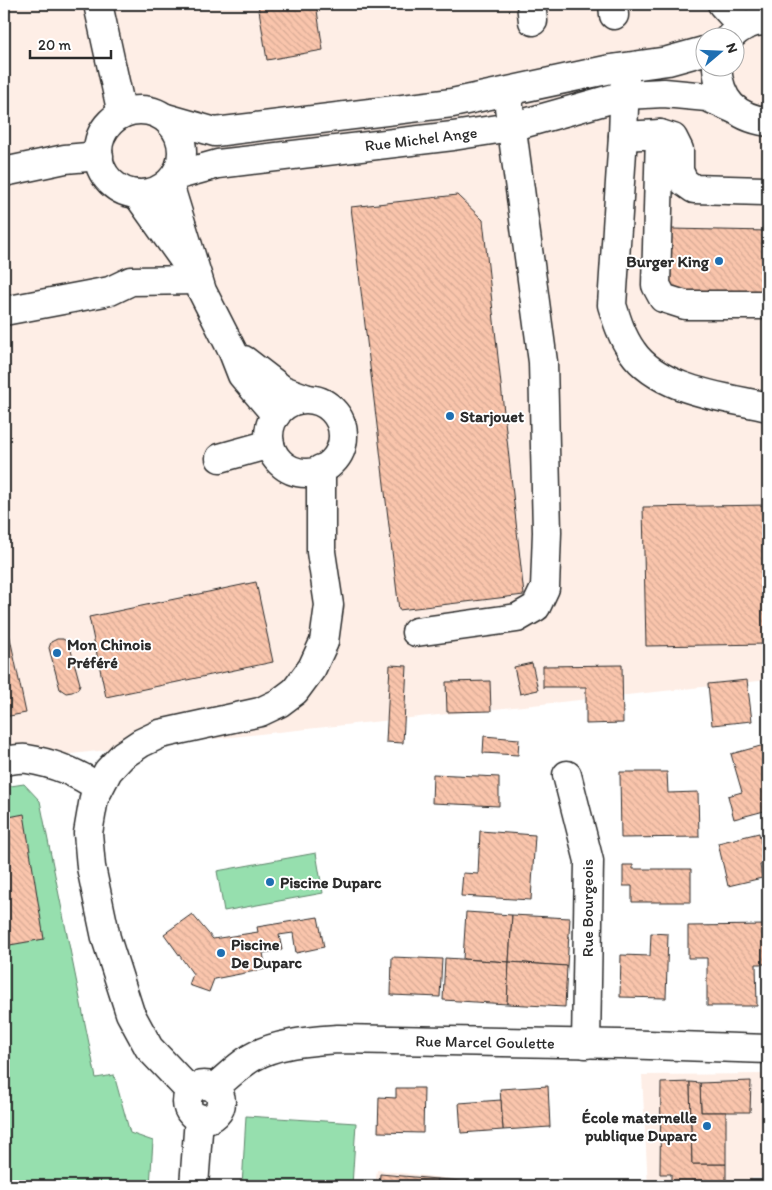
<svg xmlns="http://www.w3.org/2000/svg" width="772" height="1190" viewBox="0 0 772 1190" font-family="Itim,sans-serif">
<defs>
<pattern id="building-back-hatch" width="6" height="6" patternUnits="userSpaceOnUse" patternTransform="scale(1.25)"><rect width="6" height="6" fill="#fac5ac"/><path d="M-1 5l2 2M0 0l6 6M5-1l2 2" fill="none" stroke="#d6a994"/></pattern>
</defs>
<rect width="100%" height="100%" fill="#fff"/>
<filter id="ink" filterUnits="userSpaceOnUse"><feTurbulence type="fractalNoise" baseFrequency=".02" numOctaves="2"/><feDisplacementMap in="SourceGraphic" scale="10" xChannelSelector="R" yChannelSelector="G"/><feConvolveMatrix kernelMatrix="1 2 1 2 8 2 1 2 1" color-interpolation-filters="sRGB"/></filter>
<g filter="url(#ink)">
<g fill="#feeee6" fill-rule="evenodd">
<path d="M 4,4 L 768,4 L 768,680 L 4,761 ZM 704,38 L 734,38 L 734,68 L 704,68 Z"/>
<path d="M 768,1074 L 768,1178 L 752,1178 L 752,1186 L 648,1186 L 642,1075 Z"/>
<path d="M 377,1170 L 510,1186 L 375,1186 Z"/>
</g>
<g fill="#96dfae" stroke="#60856c">
<path d="M 24,784 L 40,801 L 96,1078 L 114,1075 L 130,1133 L 153,1141 L 150,1186 L 4,1186 L 4,787 Z"/>
<path d="M 316,853 L 323,893 L 224,911 L 217,871 Z"/>
<path d="M 246,1116 L 356,1123 L 352,1186 L 242,1186 Z"/>
</g>
<g fill="url(#building-back-hatch)" stroke="#2b2b2b">
<path d="M 258,4 L 316,4 L 323,50 L 267,60 Z"/>
<path d="M 457,195 L 483,220 L 524,595 L 399,610 L 351,207 Z"/>
<path d="M 671,229 L 768,231 L 768,293 L 667,291 Z"/>
<path d="M 768,505 L 768,644 L 646,646 L 643,507 Z"/>
<path d="M 256,582 L 273,662 L 106,697 L 89,617 Z"/>
<path d="M 4,610 L 26,713 L 4,717 Z"/>
<path d="M 57,639 L 63,639 L 69,643 L 80,684 L 78,689 L 72,692 L 66,693 L 60,689 L 49,648 L 51,642 Z"/>
<path d="M 532,663 L 538,690 L 520,694 L 514,667 Z"/>
<path d="M 390,665 L 407,666 L 403,743 L 386,742 Z"/>
<path d="M 622,665 L 623,723 L 586,724 L 586,687 L 543,687 L 543,666 Z"/>
<path d="M 747,680 L 752,721 L 712,725 L 708,684 Z"/>
<path d="M 490,681 L 491,711 L 447,712 L 446,682 Z"/>
<path d="M 484,736 L 519,739 L 518,755 L 483,753 Z"/>
<path d="M 768,744 L 768,810 L 734,819 L 728,796 L 742,792 L 731,754 Z"/>
<path d="M 620,772 L 667,772 L 668,793 L 698,792 L 699,837 L 621,838 Z"/>
<path d="M 433,774 L 499,777 L 499,806 L 432,803 Z"/>
<path d="M 24,814 L 44,939 L 4,946 L 4,818 Z"/>
<path d="M 480,831 L 535,835 L 531,900 L 461,896 L 463,873 L 478,874 Z"/>
<path d="M 759,833 L 766,864 L 760,865 L 762,878 L 728,886 L 718,843 Z"/>
<path d="M 623,865 L 633,865 L 633,869 L 691,869 L 691,902 L 632,902 L 632,886 L 623,886 Z"/>
<path d="M 768,876 L 768,902 L 762,878 Z"/>
<path d="M 466,912 L 512,915 L 509,962 L 463,959 Z"/>
<path d="M 192,914 L 213,939 L 258,932 L 257,927 L 318,917 L 324,947 L 296,953 L 293,933 L 279,935 L 282,950 L 263,953 L 266,969 L 214,979 L 209,992 L 189,985 L 193,974 L 164,934 Z"/>
<path d="M 512,915 L 570,918 L 567,966 L 509,962 Z"/>
<path d="M 768,925 L 768,964 L 756,964 L 757,1006 L 707,1006 L 707,958 L 688,958 L 688,926 Z"/>
<path d="M 651,933 L 668,934 L 666,998 L 620,997 L 621,955 L 650,956 Z"/>
<path d="M 392,957 L 442,959 L 440,997 L 391,995 Z"/>
<path d="M 445,958 L 509,962 L 507,1004 L 443,1000 Z"/>
<path d="M 509,962 L 567,966 L 565,1007 L 507,1004 Z"/>
<path d="M 751,1081 L 750,1112 L 701,1112 L 700,1083 Z"/>
<path d="M 690,1082 L 692,1164 L 726,1164 L 726,1186 L 671,1186 L 671,1174 L 660,1174 L 661,1083 Z"/>
<path d="M 690,1082 L 700,1083 L 701,1112 L 726,1112 L 726,1164 L 692,1164 Z"/>
<path d="M 548,1086 L 550,1127 L 503,1130 L 500,1089 Z"/>
<path d="M 396,1088 L 424,1088 L 423,1133 L 378,1132 L 379,1097 L 396,1098 Z"/>
<path d="M 501,1100 L 503,1130 L 461,1133 L 459,1103 Z"/>
<path d="M 380,1174 L 437,1179 L 436,1186 L 379,1186 Z"/>
<path d="M 437,1179 L 486,1183 L 485,1186 L 436,1186 Z"/>
</g>
<g fill="none" stroke-linecap="round" stroke-linejoin="round">
<defs>
<g id="minor">
<path d="M 98,4 L 122,114"/>
<path d="M 531,4 L 533,21"/>
<path d="M 613,4 L 614,15"/>
<path d="M 722,4 L 742,26"/>
<path d="M 729,38 C 740,26 752,20 768,21"/>
<path d="M 717,68 C 720,101 735,117 768,122"/>
<path d="M 625,79 L 623,136 L 660,134 L 656,285 L 663,298 L 685,305 L 768,305"/>
<circle cx="140" cy="152" r="42"/>
<path d="M 166,118 L 215,132 L 452,103 L 611,69 L 668,61 L 704,51"/>
<path d="M 660,134 L 673,138 L 679,150 L 679,171 L 684,182 L 694,189 L 764,191"/>
<path d="M 623,136 L 612,305 C 617,321 622,337 632,351 C 659,391 725,397 768,407"/>
<path d="M 4,172 L 65,159 L 99,156"/>
<path d="M 175,176 L 218,164 L 453,136 L 511,127 L 625,95 L 664,93 L 707,97 L 734,109"/>
<path d="M 169,184 L 202,291 L 233,352 L 242,375 L 276,415"/>
<path d="M 137,194 L 184,260"/>
<path d="M 4,311 L 110,291 L 131,281 L 198,280"/>
<path d="M 244,360 L 283,390 L 305,398"/>
<circle cx="306" cy="436" r="37"/>
<path d="M 220,458 L 270,444"/>
<path d="M 416,632 L 517,618 L 536,607 L 545,588 L 547,532 L 543,362 L 507,92"/>
<path d="M 4,761 C 11,760 20,758 27,759 C 52,763 78,773 99,788"/>
<path d="M 567,775 L 589,861 L 586,1044"/>
<circle cx="204" cy="1102" r="17"/>
<path d="M 214,1088 C 226,1078 238,1066 251,1058 C 275,1043 311,1041 338,1039 L 620,1044 L 768,1049"/>
<path d="M 190,1091 L 149,1048 L 130,1013 L 106,938 L 91,867 L 88,833 L 94,798 L 108,771 L 123,755 L 141,743 L 160,734 L 260,712 L 279,703 L 295,691 L 312,668 L 324,642 L 329,605 L 321,552 L 321,469"/>
<path d="M 194,1186 L 199,1118"/>
</g>
</defs>
<use href="#minor" stroke="#2b2b2b" stroke-width="31"/>
<use href="#minor" stroke="#fff" stroke-width="28"/>
</g>
</g>
<g fill="#1f6fb2" stroke="#fff" stroke-width="2">
<circle cx="719" cy="261" r="5"/>
<circle cx="450" cy="416" r="5"/>
<circle cx="57" cy="653" r="5"/>
<circle cx="270" cy="882" r="5"/>
<circle cx="221" cy="953" r="5"/>
<circle cx="707" cy="1126" r="5"/>
</g>
<g text-anchor="middle" dominant-baseline="central" stroke-width="4" stroke-linejoin="round" paint-order="stroke">
<g font-size="16" fill="#2b2b2b" stroke="#fff">
<text transform="translate(421 139) rotate(-7)">Rue Michel Ange</text>
<text transform="translate(587 908) rotate(-90)">Rue Bourgeois</text>
<text transform="translate(485 1042) rotate(1)">Rue Marcel Goulette</text>
</g>
<g font-size="16" font-weight="bold" fill="#2b2b2b" stroke="#fff" text-anchor="start">
<text x="709" y="261" text-anchor="end">Burger King</text>
<text x="460" y="416">Starjouet</text>
<text x="67" y="644">Mon Chinois<tspan x="67" dy="18">Préféré</tspan></text>
<text x="280" y="882">Piscine Duparc</text>
<text x="231" y="944">Piscine<tspan x="231" dy="18">De Duparc</tspan></text>
<text x="697" y="1117" text-anchor="end">École maternelle<tspan x="697" dy="18">publique Duparc</tspan></text>
</g>
</g>
<rect width="772" height="1190" fill="none" stroke="#fff" stroke-width="20"/>
<rect x="10" y="10" width="752" height="1170" fill="none" stroke="#2b2b2b" stroke-width="2" filter="url(#ink)"/>
<g transform="translate(720 52) rotate(71)"><circle r="24" fill="#ffffff" stroke="#aaaaaa"/>
<path d="M0-4L9 19L0 12L-9 19Z" fill="#1f6fb2"/>
<text y="-8" font-size="14" font-weight="bold" text-anchor="middle" fill="#2b2b2b">N</text>
</g>
<path d="M30 50v8h81v-8" fill="none" stroke="#2b2b2b" stroke-width="2.5"/>
<text x="38" y="50" font-size="15" fill="#2b2b2b" stroke="#ffffff" stroke-width="4" paint-order="stroke">20 m</text>
</svg>
